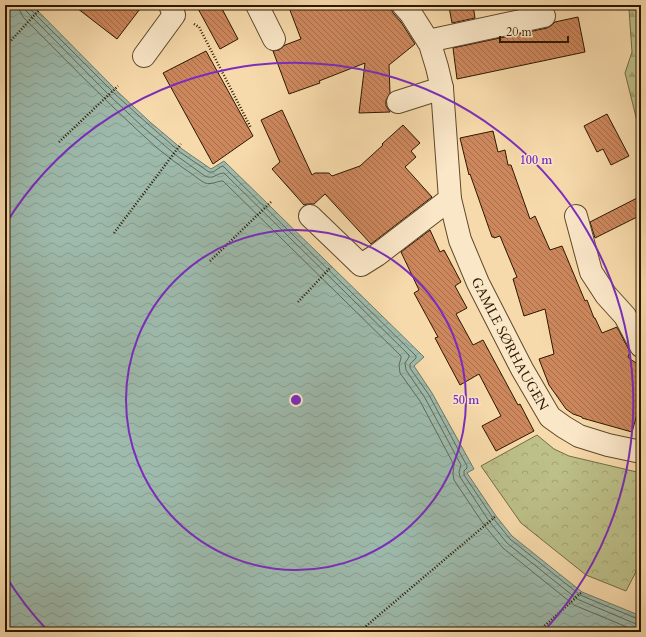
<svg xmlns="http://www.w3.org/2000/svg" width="646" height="637" viewBox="0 0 646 637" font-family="Cardo,serif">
<defs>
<pattern id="forest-firs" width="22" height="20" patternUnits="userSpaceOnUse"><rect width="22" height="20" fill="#bdc089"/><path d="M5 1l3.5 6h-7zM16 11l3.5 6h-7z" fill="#a3a474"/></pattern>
<pattern id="park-crowns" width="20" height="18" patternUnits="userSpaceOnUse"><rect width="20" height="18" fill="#bdc089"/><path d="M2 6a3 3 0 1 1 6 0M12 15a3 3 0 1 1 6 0" fill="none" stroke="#a3a474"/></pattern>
<pattern id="water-waves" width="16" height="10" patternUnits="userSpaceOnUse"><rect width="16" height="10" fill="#9dbaac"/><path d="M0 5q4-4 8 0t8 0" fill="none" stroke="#879f92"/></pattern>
<pattern id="building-back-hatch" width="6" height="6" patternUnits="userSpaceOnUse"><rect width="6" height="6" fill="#cd875d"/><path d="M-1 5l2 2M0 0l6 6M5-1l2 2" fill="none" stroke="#a76d4a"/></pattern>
</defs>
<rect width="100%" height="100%" fill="#f7daab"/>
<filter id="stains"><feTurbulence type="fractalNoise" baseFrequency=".005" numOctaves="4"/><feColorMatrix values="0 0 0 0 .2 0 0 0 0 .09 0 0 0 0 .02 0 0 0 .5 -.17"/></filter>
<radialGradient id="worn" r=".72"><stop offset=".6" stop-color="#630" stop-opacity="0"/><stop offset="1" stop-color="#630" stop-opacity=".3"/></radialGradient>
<path fill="url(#forest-firs)" stroke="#746c44" d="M 628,5 L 641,5 L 641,137 L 625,73 L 632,52 L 629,9 Z"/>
<path fill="url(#park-crowns)" stroke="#746c44" d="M 537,435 L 554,449 L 569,456 L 641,473 L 641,562 L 626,591 L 586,575 L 521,523 L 481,466 Z"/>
<path fill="url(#water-waves)" stroke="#707967" d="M 5,5 L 32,5 L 118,92 L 150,122 L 182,149 L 211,169 L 224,161 L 424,357 L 414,366 L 432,393 L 474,469 L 467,473 L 496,516 L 512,536 L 582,592 L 641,616 L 641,632 L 5,632 Z"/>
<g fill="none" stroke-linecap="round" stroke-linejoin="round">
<g stroke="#646956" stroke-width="1">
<path d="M 19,5 L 20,11 L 23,17 C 67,61 110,106 156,147 C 168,157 180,166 192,174 C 196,177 201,181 205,183 C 212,185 217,181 223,181 L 401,356 L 401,358 L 399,365 L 400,373 L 420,401 L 454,465 L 453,474 L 454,480 L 484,525 L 503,548 L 574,605 L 634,630 L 641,631"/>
<path d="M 25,5 L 25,9 L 28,13 L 112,98 L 144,128 L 177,156 L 205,176 C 214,180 216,173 224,173 L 409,355 L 409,357 L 405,363 L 406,370 L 425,398 L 461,465 L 459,472 L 460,477 L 489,521 L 507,543 L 577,599 L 636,624 L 641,625"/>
<path d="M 30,5 L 31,10 L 116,95 L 148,124 L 180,152 L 209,172 L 213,172 L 222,166 L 224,167 L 416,356 L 416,358 L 410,364 L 410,368 L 429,395 L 467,466 L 467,468 L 464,471 L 464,475 L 493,518 L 510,539 L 580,595 L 638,619 L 641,620"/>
</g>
</g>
<g fill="url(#building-back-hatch)" stroke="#2c1800">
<path d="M 73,5 L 143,5 L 117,39 Z"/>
<path d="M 196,5 L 220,5 L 238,39 L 220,49 Z"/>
<path d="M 288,5 L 389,5 L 393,13 L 401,22 L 415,44 L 389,65 L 390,93 L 386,100 L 386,106 L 390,112 L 359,113 L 365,63 L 319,81 L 320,83 L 289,94 L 273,51 L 279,50 L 285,45 L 301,39 Z"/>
<path d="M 459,5 L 473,5 L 475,18 L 452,23 L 449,7 Z"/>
<path d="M 578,17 L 585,52 L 457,79 L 453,48 L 547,28 L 552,25 L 555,22 Z"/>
<path d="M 206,51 L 253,136 L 213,164 L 163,73 Z"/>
<path d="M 282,110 L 312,175 L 315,173 L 329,173 L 332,176 L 360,166 L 383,145 L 382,144 L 403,125 L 420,143 L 411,151 L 416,157 L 405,167 L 432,197 L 371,244 L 325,194 L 314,204 L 307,204 L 304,205 L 272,169 L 280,162 L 261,120 Z"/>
<path d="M 607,114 L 629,156 L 611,165 L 603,149 L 597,152 L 584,126 Z"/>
<path d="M 493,131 L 498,152 L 505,150 L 508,165 L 511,165 L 530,219 L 535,216 L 550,250 L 562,246 L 585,301 L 587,300 L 594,318 L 595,318 L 602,333 L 617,327 L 630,352 L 628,357 L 630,358 L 630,359 L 641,366 L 641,400 L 632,432 L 582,418 L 582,417 L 573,414 L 566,409 L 549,385 L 539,359 L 554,354 L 545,309 L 524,316 L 513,279 L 517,277 L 500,236 L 494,238 L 494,237 L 492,237 L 470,174 L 469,175 L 460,138 Z"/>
<path d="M 641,196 L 641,215 L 595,238 L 590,222 Z"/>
<path d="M 430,230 L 440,252 L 444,250 L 461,282 L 455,286 L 467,308 L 456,314 L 473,345 L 483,340 L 518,405 L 520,404 L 534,431 L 496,451 L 482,426 L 501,416 L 479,374 L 460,385 L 435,338 L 438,337 L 414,293 L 419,290 L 401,252 Z"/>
</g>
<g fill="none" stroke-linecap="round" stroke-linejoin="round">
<defs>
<g id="minor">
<path d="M 257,5 L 274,39"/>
<path id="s1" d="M 403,5 L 411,14 L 430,44 L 437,67 L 442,88 L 450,199 L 460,240 L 478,283 L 522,369 L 550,417 L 564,427 L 579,436 L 608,445 L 641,452"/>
<path d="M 428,41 L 544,16"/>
<path d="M 144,56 L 174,15 L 170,5"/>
<path d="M 398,102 L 442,88"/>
<path d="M 310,216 L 361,265 L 377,255 L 450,199"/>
<path d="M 576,216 L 591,272 L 606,295 L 625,316 L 641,346"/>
</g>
</defs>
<use href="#minor" stroke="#5f482b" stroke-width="24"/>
<g stroke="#2c1800" stroke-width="2.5" stroke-dasharray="1 2" stroke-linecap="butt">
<path d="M 194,24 L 199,27 L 251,128"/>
<path d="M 5,47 L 41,8"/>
<path d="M 59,142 L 118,86"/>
<path d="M 114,233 L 181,144"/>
<path d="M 210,261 L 271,202"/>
<path d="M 298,302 L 331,267"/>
<path d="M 359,632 L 496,516"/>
<path d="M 538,632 L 582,592"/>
</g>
<use href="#minor" stroke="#fae7c8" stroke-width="22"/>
</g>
<g fill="none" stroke="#7b2cbf" stroke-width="2">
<circle cx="296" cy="400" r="170"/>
<path d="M48 631A339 339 0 0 1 5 575M5 225A339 339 0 1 1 544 631"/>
</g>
<g text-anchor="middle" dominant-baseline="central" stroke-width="3" stroke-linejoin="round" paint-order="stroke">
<g font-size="14" fill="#2c1800" stroke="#fae7c8">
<text stroke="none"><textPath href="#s1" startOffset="362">GAMLE SØRHAUGEN</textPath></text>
</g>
</g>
<circle cx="296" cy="400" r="6" fill="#7b2cbf" stroke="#fae7c8" stroke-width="2"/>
<g font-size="12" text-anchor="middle" font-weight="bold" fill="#7b2cbf" stroke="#fae7c8" stroke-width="3" stroke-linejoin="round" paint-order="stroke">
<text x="536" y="164">100 m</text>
<text x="466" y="404">50 m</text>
</g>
<rect width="646" height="637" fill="none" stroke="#f7daab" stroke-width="20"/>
<rect x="6" y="6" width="634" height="625" fill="none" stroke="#2c1800" stroke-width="2"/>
<rect x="10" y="10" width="626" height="617" fill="none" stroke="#2c1800"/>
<path d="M500 36v6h68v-6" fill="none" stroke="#2c1800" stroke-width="2"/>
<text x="506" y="36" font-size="12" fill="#2c1800" stroke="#fae7c8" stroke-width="3" paint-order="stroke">20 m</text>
<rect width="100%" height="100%" filter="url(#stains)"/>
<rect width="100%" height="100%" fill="url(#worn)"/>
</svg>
